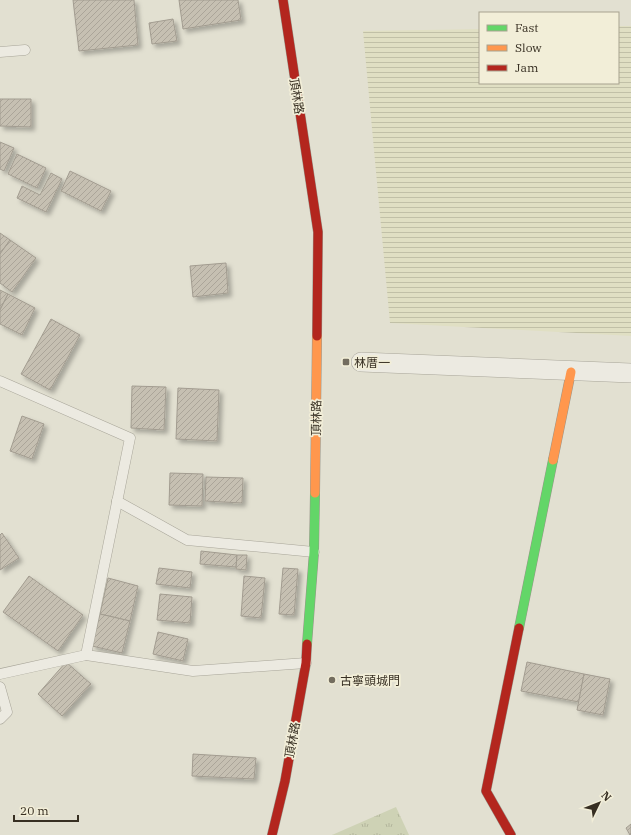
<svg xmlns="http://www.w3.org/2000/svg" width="631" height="835" viewBox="0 0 631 835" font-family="'IBM Plex Serif','Noto Sans TC',serif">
<defs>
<pattern id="farmland-rules" width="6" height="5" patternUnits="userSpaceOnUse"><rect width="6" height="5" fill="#e0dfc3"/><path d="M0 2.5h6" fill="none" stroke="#c1c0a7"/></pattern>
<pattern id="park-tufts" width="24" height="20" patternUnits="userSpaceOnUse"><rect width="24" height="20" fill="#ced2b5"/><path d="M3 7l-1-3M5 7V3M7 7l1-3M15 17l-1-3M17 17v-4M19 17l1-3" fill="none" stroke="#b2b59b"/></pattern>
<pattern id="building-hatch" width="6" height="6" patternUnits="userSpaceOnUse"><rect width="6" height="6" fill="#c6c0b2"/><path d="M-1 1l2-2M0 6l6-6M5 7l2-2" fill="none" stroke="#aba599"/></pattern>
<filter id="shadow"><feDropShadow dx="3.5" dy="3.5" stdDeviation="2" flood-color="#0004"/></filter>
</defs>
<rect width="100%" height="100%" fill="#e2e0d1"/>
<path fill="url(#farmland-rules)" d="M 618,26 L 631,26 L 631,336 L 390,323 L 363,31 L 480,29 L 480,83 L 618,83 Z"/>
<path fill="url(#park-tufts)" d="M 396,807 L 409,835 L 332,835 Z"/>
<g fill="url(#building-hatch)" stroke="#a29c90" filter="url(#shadow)">
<path d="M 73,0 L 134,0 L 138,45 L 79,51 Z"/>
<path d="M 179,0 L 238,0 L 241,20 L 183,29 Z"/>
<path d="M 173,19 L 177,41 L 152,44 L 149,23 Z"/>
<path d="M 0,99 L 31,99 L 31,127 L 0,126 Z"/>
<path d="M 0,142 L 14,148 L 4,171 L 0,169 Z"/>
<path d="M 17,154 L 46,168 L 37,188 L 8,174 Z"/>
<path d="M 70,171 L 111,191 L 101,211 L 61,191 Z"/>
<path d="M 51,173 L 62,179 L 46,212 L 17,198 L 22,186 L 40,195 Z"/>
<path d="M 0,233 L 10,240 L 0,254 Z"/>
<path d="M 10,240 L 36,258 L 12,292 L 0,283 L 0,254 Z"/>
<path d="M 226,263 L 228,293 L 193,297 L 190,266 Z"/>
<path d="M 0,290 L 8,294 L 0,310 Z"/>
<path d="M 8,294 L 35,308 L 22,335 L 0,324 L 0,310 Z"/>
<path d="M 51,319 L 80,335 L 50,390 L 21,374 Z"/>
<path d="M 132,386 L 166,387 L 164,430 L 131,428 Z"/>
<path d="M 178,388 L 219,390 L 217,441 L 176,439 Z"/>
<path d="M 22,416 L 44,424 L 32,459 L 10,451 Z"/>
<path d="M 170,473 L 203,474 L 202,506 L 169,505 Z"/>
<path d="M 206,477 L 243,478 L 242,503 L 205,501 Z"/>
<path d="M 2,533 L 19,558 L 0,570 L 0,535 Z"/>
<path d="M 201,551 L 237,555 L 236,567 L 200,564 Z"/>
<path d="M 237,555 L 247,555 L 246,570 L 236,569 Z"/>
<path d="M 159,568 L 192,572 L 190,588 L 156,584 Z"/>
<path d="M 283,568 L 298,569 L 294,615 L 279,614 Z"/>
<path d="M 29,576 L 83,615 L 58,651 L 3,612 Z"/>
<path d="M 244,576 L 265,578 L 261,618 L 241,616 Z"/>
<path d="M 108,578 L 138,586 L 130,621 L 100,614 Z"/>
<path d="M 160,594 L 192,597 L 190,623 L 157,620 Z"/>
<path d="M 100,614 L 130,621 L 122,653 L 92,646 Z"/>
<path d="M 158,632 L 188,639 L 183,661 L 153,654 Z"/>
<path d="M 66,662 L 91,684 L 62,716 L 38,694 Z"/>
<path d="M 527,662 L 584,674 L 579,702 L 521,691 Z"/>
<path d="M 584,674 L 610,679 L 603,715 L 577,710 Z"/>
<path d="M 193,754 L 256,758 L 254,779 L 192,776 Z"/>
<path d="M 631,824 L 631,835 L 630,835 L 626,828 Z"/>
</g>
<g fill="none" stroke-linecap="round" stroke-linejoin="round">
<defs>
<g id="lane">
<path d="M 0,52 L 25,50"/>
<path d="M 0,381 L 130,438 L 86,655"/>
<path d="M 117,501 L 187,540 L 314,552"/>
<path d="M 0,674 L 86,655 L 193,671 L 306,663"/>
<path d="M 0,687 L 7,712 L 0,719"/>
</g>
<path id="street" d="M 361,362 L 631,373"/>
<g id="fast">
<path d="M 519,628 L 553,460"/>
<path d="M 307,644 L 314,552 L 315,493"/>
</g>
<g id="slow">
<path d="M 553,460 L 571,372"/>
<path d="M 315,493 L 317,336"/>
</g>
<g id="jam">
<path d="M 283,0 L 318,232 L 317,336"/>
<path d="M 272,835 L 285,781 L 306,663 L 307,644"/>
<path d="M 511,835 L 486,791 L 519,628"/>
</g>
</defs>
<use href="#lane" stroke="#a8a599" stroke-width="11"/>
<use href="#street" stroke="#a8a599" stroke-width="20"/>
<use href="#fast" stroke="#98958a" stroke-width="10"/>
<use href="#slow" stroke="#98958a" stroke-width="10"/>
<use href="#jam" stroke="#98958a" stroke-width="10"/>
<use href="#lane" stroke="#eceae1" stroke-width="10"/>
<use href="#street" stroke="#eceae1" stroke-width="19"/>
<use href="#fast" stroke="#63d668" stroke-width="9"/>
<use href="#slow" stroke="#ff974d" stroke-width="9"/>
<use href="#jam" stroke="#b3261e" stroke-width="9"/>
</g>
<g fill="#736d5f" stroke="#f2eed8" stroke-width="1.5">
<rect x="342" y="358" width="8" height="8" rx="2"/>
<circle cx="332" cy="680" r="4"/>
</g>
<g text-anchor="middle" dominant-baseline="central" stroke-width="3.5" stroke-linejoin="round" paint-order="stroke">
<g font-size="12" fill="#372f22" stroke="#f2eed8">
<text transform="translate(297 96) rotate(81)">頂林路</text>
<text transform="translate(316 418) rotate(-89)">頂林路</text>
<text transform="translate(292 740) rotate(-80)">頂林路</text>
</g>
<g font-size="12" fill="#372f22" stroke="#f2eed8" text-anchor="start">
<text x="354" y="362">林厝一</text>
<text x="340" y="680">古寧頭城門</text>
</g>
</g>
<rect x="479" y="12" width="140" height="72" fill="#f2eed8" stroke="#a7a28f"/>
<rect x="487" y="25" width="20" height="6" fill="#63d668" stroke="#a7a28f"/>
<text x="515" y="32" font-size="12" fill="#372f22">Fast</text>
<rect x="487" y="45" width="20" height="6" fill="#ff974d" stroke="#a7a28f"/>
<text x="515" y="52" font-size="12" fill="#372f22">Slow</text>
<rect x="487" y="65" width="20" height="6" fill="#b3261e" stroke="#a7a28f"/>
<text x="515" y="72" font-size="12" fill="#372f22">Jam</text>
<g transform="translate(599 803) rotate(47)" stroke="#f2eed8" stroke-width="3" paint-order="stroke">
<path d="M0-3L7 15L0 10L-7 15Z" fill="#372f22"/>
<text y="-6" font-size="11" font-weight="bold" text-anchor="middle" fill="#372f22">N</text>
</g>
<path d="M14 815v6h64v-6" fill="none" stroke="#372f22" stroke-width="2"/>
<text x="20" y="815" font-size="12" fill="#372f22" stroke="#f2eed8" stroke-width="3" paint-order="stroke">20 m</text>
</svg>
